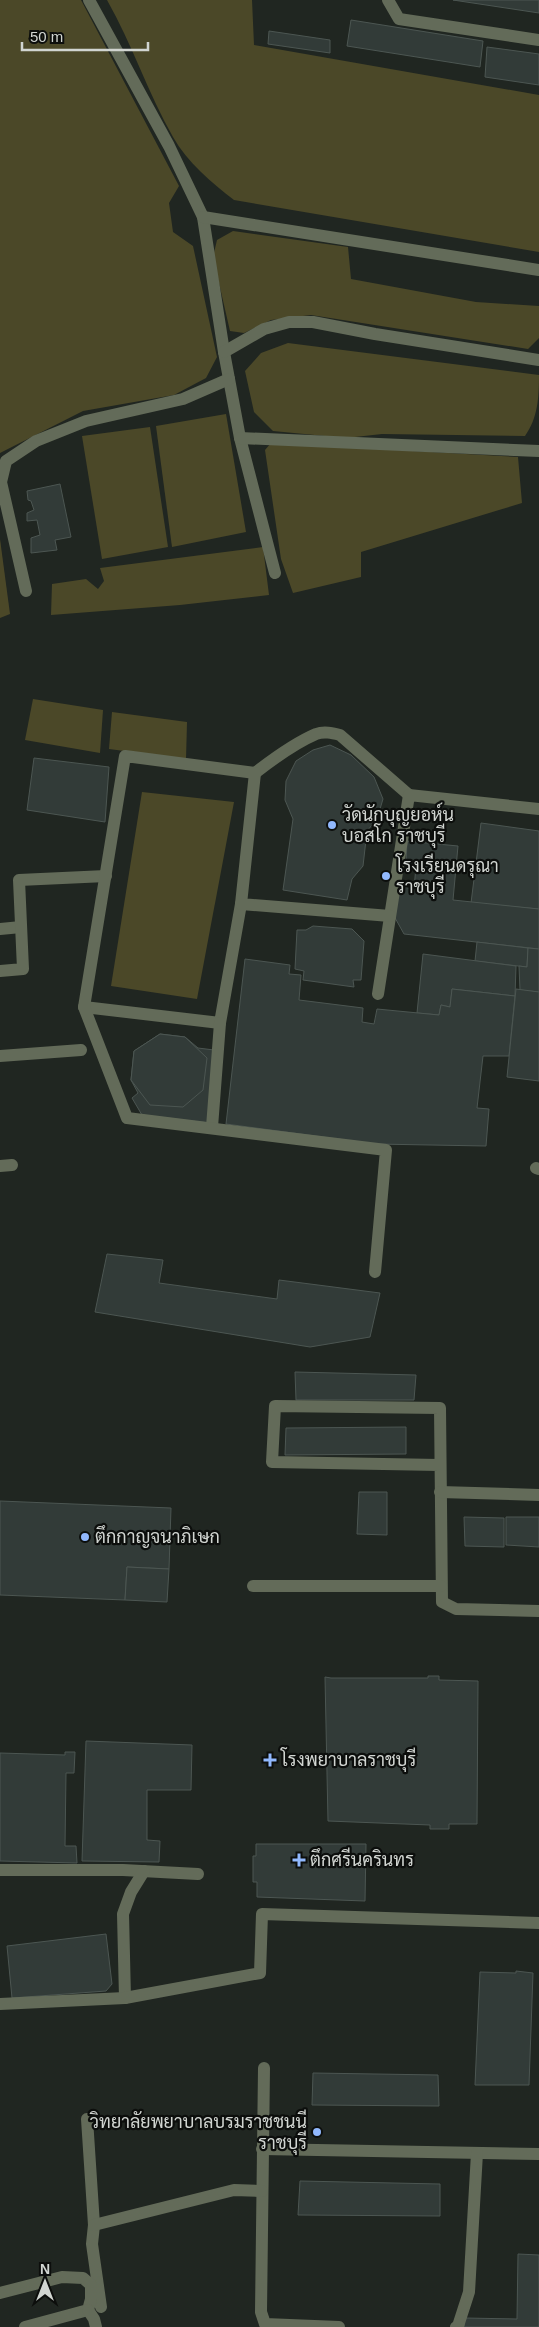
<svg xmlns="http://www.w3.org/2000/svg" width="539" height="2327" viewBox="0 0 539 2327" font-family="Arial,Sarabun,sans-serif">
<rect width="100%" height="100%" fill="#202621"/>
<g fill="#4b4828">
<path d="M 0,0 L 81,0 L 179,186 L 169,203 L 173,232 L 193,246 L 217,357 L 206,378 L 174,395 L 83,411 L 0,453 Z"/>
<path d="M 107,0 L 252,0 L 254,45 L 539,95 L 539,252 L 234,200 C 212,183 187,162 173,137 C 148,93 132,44 107,0 Z"/>
<path d="M 233,231 L 348,247 L 351,279 L 476,302 L 539,306 L 539,338 L 528,349 L 311,315 L 271,320 L 244,333 L 230,331 L 213,257 L 217,240 Z"/>
<path d="M 288,343 L 539,375 C 539,397 538,418 525,436 L 382,434 L 346,438 L 273,431 L 254,412 L 245,371 L 261,353 Z"/>
<path d="M 226,414 L 246,532 L 172,547 L 156,426 Z"/>
<path d="M 150,427 L 168,547 L 102,559 L 82,436 Z"/>
<path d="M 271,443 L 518,457 L 522,503 L 361,552 L 361,577 L 293,593 L 281,559 L 265,450 Z"/>
<path d="M 0,539 L 10,614 L 0,618 Z"/>
<path d="M 263,547 L 269,595 L 180,605 L 51,615 L 52,584 L 86,579 L 98,589 L 104,581 L 100,568 Z"/>
<path d="M 33,699 L 103,710 L 100,753 L 25,740 Z"/>
<path d="M 112,712 L 187,722 L 186,759 L 109,749 Z"/>
<path d="M 142,792 L 234,802 L 197,999 L 111,986 Z"/>
</g>
<g fill="#323b38" stroke="#4c5652">
<path d="M 453,0 L 539,0 L 539,13 Z"/>
<path d="M 351,20 L 483,41 L 480,67 L 347,46 Z"/>
<path d="M 269,31 L 330,40 L 330,53 L 268,44 Z"/>
<path d="M 487,47 L 539,54 L 539,85 L 485,77 Z"/>
<path d="M 60,484 L 71,537 L 55,540 L 57,550 L 31,553 L 31,538 L 40,535 L 37,520 L 27,521 L 27,513 L 34,510 L 31,501 L 28,500 L 27,491 Z"/>
<path d="M 330,745 L 351,755 L 374,777 L 383,799 L 377,819 L 367,831 L 363,866 L 352,879 L 347,900 L 283,890 L 293,819 L 285,800 L 286,781 L 296,761 L 313,750 Z"/>
<path d="M 34,758 L 109,767 L 105,822 L 27,810 Z"/>
<path d="M 481,823 L 539,831 L 539,909 L 471,903 Z"/>
<path d="M 407,841 L 458,846 L 453,900 L 539,909 L 539,949 L 404,934 L 394,916 L 398,886 L 414,889 L 416,866 L 406,864 Z"/>
<path d="M 313,926 L 352,929 L 364,941 L 361,980 L 353,980 L 354,987 L 303,980 L 304,971 L 295,969 L 297,930 L 306,930 Z"/>
<path d="M 477,942 L 528,948 L 527,967 L 475,961 Z"/>
<path d="M 528,948 L 539,949 L 539,992 L 520,990 L 519,966 L 527,967 Z"/>
<path d="M 423,954 L 516,966 L 515,996 L 452,989 L 450,1007 L 441,1005 L 439,1015 L 417,1013 Z"/>
<path d="M 245,959 L 290,965 L 289,974 L 301,975 L 299,1000 L 363,1008 L 362,1022 L 374,1024 L 377,1009 L 439,1015 L 441,1005 L 450,1007 L 452,989 L 515,996 L 509,1056 L 483,1056 L 477,1108 L 489,1109 L 486,1146 L 375,1144 L 226,1124 Z"/>
<path d="M 516,989 L 539,992 L 539,1081 L 507,1077 Z"/>
<path d="M 160,1034 L 185,1037 L 198,1048 L 214,1050 L 209,1123 L 142,1115 L 132,1098 L 138,1093 L 131,1080 L 134,1051 Z"/>
<path d="M 160,1034 L 185,1037 L 207,1058 L 203,1090 L 183,1107 L 150,1105 L 131,1080 L 134,1051 Z"/>
<path d="M 107,1254 L 163,1260 L 159,1283 L 277,1299 L 279,1280 L 380,1293 L 370,1337 L 310,1347 L 95,1312 Z"/>
<path d="M 295,1372 L 416,1375 L 414,1400 L 296,1400 Z"/>
<path d="M 406,1427 L 406,1454 L 285,1455 L 286,1428 Z"/>
<path d="M 359,1492 L 387,1492 L 387,1535 L 357,1534 Z"/>
<path d="M 0,1501 L 171,1508 L 169,1569 L 127,1567 L 125,1600 L 0,1595 Z"/>
<path d="M 464,1517 L 504,1518 L 504,1547 L 465,1546 Z"/>
<path d="M 506,1517 L 539,1517 L 539,1547 L 506,1545 Z"/>
<path d="M 127,1567 L 169,1569 L 167,1602 L 125,1600 Z"/>
<path d="M 428,1676 L 439,1676 L 439,1680 L 478,1681 L 477,1824 L 449,1824 L 449,1829 L 430,1829 L 430,1825 L 328,1821 L 325,1677 L 331,1678 L 428,1678 Z"/>
<path d="M 86,1741 L 192,1745 L 191,1790 L 147,1790 L 147,1840 L 160,1841 L 159,1862 L 82,1861 Z"/>
<path d="M 65,1752 L 75,1752 L 74,1773 L 66,1773 L 65,1846 L 76,1846 L 77,1863 L 0,1861 L 0,1753 L 65,1755 Z"/>
<path d="M 256,1844 L 366,1844 L 365,1901 L 257,1897 L 257,1882 L 253,1882 L 253,1856 L 256,1856 Z"/>
<path d="M 106,1934 L 112,1984 L 106,1991 L 12,1998 L 7,1946 Z"/>
<path d="M 516,1971 L 533,1973 L 529,2085 L 475,2085 L 480,1972 L 516,1973 Z"/>
<path d="M 313,2073 L 438,2075 L 439,2106 L 312,2105 Z"/>
<path d="M 300,2181 L 440,2184 L 440,2216 L 298,2215 Z"/>
<path d="M 518,2254 L 539,2255 L 539,2327 L 464,2327 L 465,2318 L 517,2319 Z"/>
</g>
<g fill="none" stroke-linecap="round" stroke-linejoin="round">
<g stroke="#636b59" stroke-width="12">
<path d="M 89,0 L 169,146 L 203,217 L 224,352 L 240,438 L 275,573"/>
<path d="M 388,0 L 399,19 L 539,40"/>
<path d="M 203,217 L 539,270"/>
<path d="M 224,352 L 264,329 L 289,322 L 313,322 L 375,334 L 539,360"/>
<path d="M 240,438 L 539,451"/>
<path d="M 26,591 L 1,482 L 6,461 L 36,441 L 86,421 L 183,399 L 229,379"/>
<path d="M 255,773 C 273,759 295,743 316,734 C 324,731 332,733 340,735 L 409,795"/>
<path d="M 0,929 L 21,927"/>
<path d="M 0,971 L 23,969 L 19,880 L 106,876"/>
<path d="M 378,994 L 409,795 L 539,809"/>
<path d="M 84,1007 L 220,1023 L 241,904"/>
<path d="M 0,1056 L 81,1050"/>
<path d="M 212,1127 L 220,1023"/>
<path d="M 0,1166 L 12,1165"/>
<path d="M 536,1168 L 539,1169"/>
<path d="M 375,1272 L 386,1150 L 127,1118 L 84,1007 L 125,756 L 255,773 L 241,904 L 390,916"/>
<path d="M 439,1465 L 272,1462 L 275,1406 L 440,1408 L 442,1602 L 456,1609 L 539,1611"/>
<path d="M 440,1492 L 539,1495"/>
<path d="M 253,1586 L 441,1586"/>
<path d="M 0,1870 L 123,1870 L 198,1874"/>
<path d="M 125,1998 L 123,1914 L 131,1892 L 144,1871"/>
<path d="M 0,2004 L 125,1998 L 260,1973 L 262,1914 L 539,1923"/>
<path d="M 264,2068 L 261,2312 L 265,2324 L 339,2327"/>
<path d="M 87,2119 L 94,2225 L 92,2244 L 101,2307"/>
<path d="M 262,2149 L 539,2154"/>
<path d="M 94,2225 L 234,2190 L 262,2191"/>
<path d="M 0,2293 L 62,2277 L 83,2278 L 91,2285 L 91,2299 L 88,2310 L 25,2327"/>
<path d="M 88,2310 L 94,2319 L 96,2327"/>
<path d="M 456,2327 L 458,2326 L 469,2292 L 477,2153"/>
</g>
</g>
<g fill="#91b8fd" stroke="#0c0e0c" stroke-width="2">
<circle cx="332" cy="825" r="5"/>
<circle cx="386" cy="876" r="5"/>
<circle cx="85" cy="1537" r="5"/>
<path d="M267.5 1752.5h5v5h5v5h-5v5h-5v-5h-5v-5h5z"/>
<path d="M296.5 1852.5h5v5h5v5h-5v5h-5v-5h-5v-5h5z"/>
<circle cx="317" cy="2132" r="5"/>
</g>
<g text-anchor="middle" dominant-baseline="central" stroke-width="4.5" stroke-linejoin="round" paint-order="stroke">
<g font-size="18" fill="#d1d5d1" stroke="#0c0e0c" text-anchor="start">
<text x="342" y="815">วัดนักบุญยอห์น<tspan x="342" dy="21">บอสโก ราชบุรี</tspan></text>
<text x="396" y="866">โรงเรียนดรุณา<tspan x="396" dy="21">ราชบุรี</tspan></text>
<text x="95" y="1537">ตึกกาญจนาภิเษก</text>
<text x="281" y="1760">โรงพยาบาลราชบุรี</text>
<text x="310" y="1860">ตึกศรีนครินทร</text>
<text x="307" y="2122" text-anchor="end">วิทยาลัยพยาบาลบรมราชชนนี<tspan x="307" dy="21">ราชบุรี</tspan></text>
</g>
</g>
<g transform="translate(45 2282)" stroke="#0c0e0c" stroke-width="4" paint-order="stroke">
<path d="M0-4L9 19L0 12L-9 19Z" fill="#d1d5d1"/>
<text y="-8" font-size="14" font-weight="bold" text-anchor="middle" fill="#d1d5d1">N</text>
</g>
<path d="M22 42v8h126v-8" fill="none" stroke="#d1d5d1" stroke-width="2.5"/>
<text x="30" y="42" font-size="15" fill="#d1d5d1" stroke="#0c0e0c" stroke-width="4" paint-order="stroke">50 m</text>
</svg>
